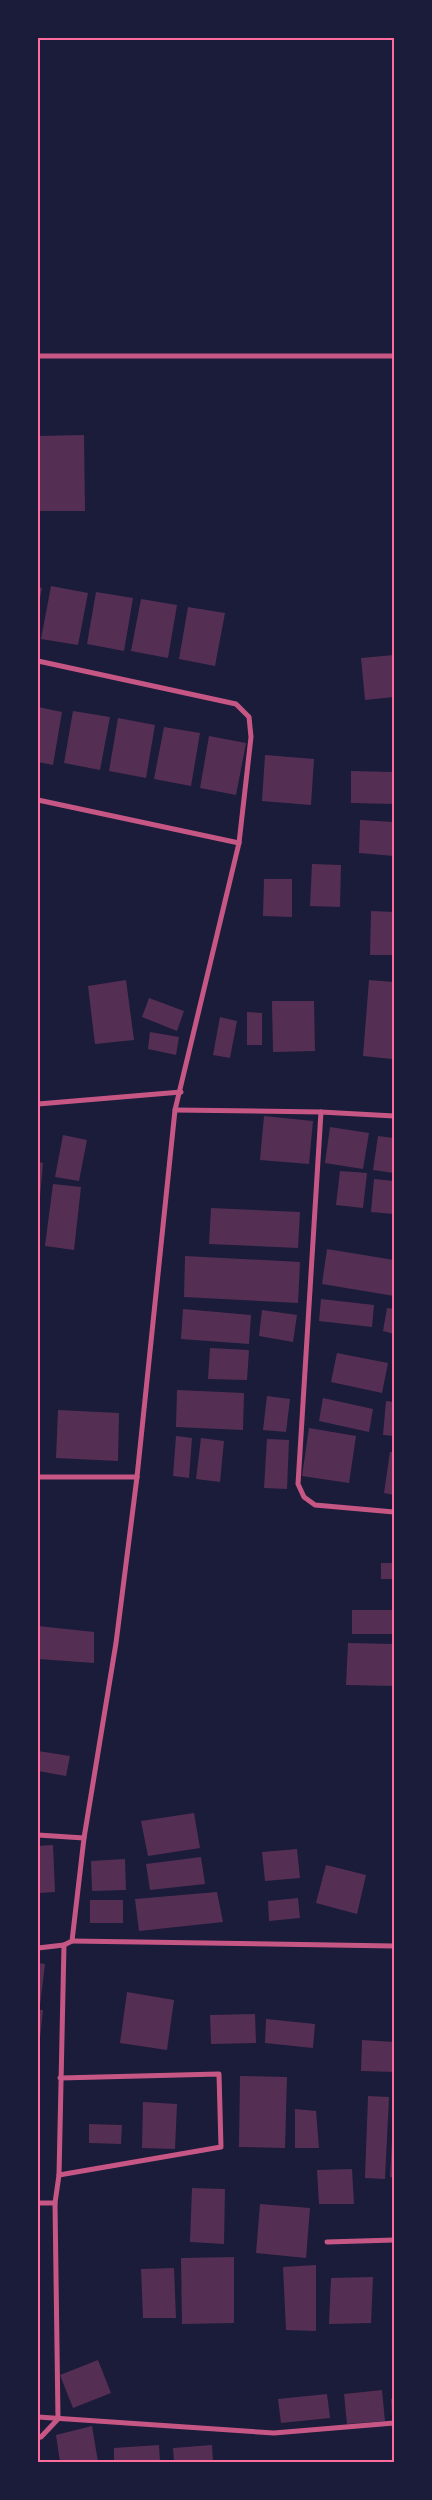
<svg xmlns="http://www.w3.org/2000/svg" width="432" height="2500" viewBox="0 0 432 2500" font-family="Arial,sans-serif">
<rect width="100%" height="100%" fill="#1b1b3a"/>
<g fill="#542f53">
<path d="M 84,435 L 85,511 L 38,511 L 38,436 Z"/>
<path d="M 51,586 L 88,593 L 78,645 L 41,639 Z"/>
<path d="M 38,587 L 42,588 L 38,608 Z"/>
<path d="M 96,592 L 133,598 L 124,651 L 87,644 Z"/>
<path d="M 141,599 L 177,605 L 168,658 L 131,651 Z"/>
<path d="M 188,607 L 225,613 L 215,666 L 179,659 Z"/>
<path d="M 394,655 L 394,697 L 365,700 L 361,658 Z"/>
<path d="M 38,707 L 62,712 L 53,765 L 38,762 Z"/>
<path d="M 73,711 L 110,717 L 100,770 L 64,763 Z"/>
<path d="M 118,718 L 155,725 L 146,778 L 109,771 Z"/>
<path d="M 164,727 L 200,733 L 191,786 L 154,779 Z"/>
<path d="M 209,736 L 246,743 L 236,795 L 200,788 Z"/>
<path d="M 265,755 L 314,759 L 311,805 L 262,801 Z"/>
<path d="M 351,771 L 394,772 L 394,804 L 351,803 Z"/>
<path d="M 360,820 L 394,822 L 394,856 L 359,853 Z"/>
<path d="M 312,864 L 341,865 L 340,907 L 310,906 Z"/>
<path d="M 264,879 L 292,879 L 292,917 L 263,916 Z"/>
<path d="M 371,911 L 394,912 L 394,955 L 370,955 Z"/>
<path d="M 126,980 L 134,1040 L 95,1044 L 88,986 Z"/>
<path d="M 369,980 L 394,982 L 392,1059 L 363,1056 Z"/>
<path d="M 149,998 L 184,1011 L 177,1031 L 142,1017 Z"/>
<path d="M 272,1001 L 314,1001 L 315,1051 L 273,1052 Z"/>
<path d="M 247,1012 L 262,1013 L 262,1045 L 247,1045 Z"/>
<path d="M 220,1017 L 237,1021 L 230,1058 L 213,1055 Z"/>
<path d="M 150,1032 L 179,1037 L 176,1055 L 148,1049 Z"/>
<path d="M 264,1116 L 313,1121 L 309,1164 L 260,1160 Z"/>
<path d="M 330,1127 L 369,1133 L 363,1169 L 325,1163 Z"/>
<path d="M 63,1135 L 87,1140 L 79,1181 L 55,1177 Z"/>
<path d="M 378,1136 L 394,1138 L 394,1173 L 373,1170 Z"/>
<path d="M 38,1162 L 43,1163 L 39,1208 L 38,1208 Z"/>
<path d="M 340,1171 L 367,1173 L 363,1208 L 336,1205 Z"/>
<path d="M 374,1179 L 394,1181 L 394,1214 L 371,1212 Z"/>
<path d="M 53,1184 L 81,1187 L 74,1250 L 45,1246 Z"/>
<path d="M 211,1208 L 300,1212 L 298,1248 L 209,1244 Z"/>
<path d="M 327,1249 L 394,1260 L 394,1296 L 322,1284 Z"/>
<path d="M 185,1256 L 300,1262 L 298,1303 L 184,1297 Z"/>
<path d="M 321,1299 L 374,1305 L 372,1327 L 319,1321 Z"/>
<path d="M 387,1308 L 394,1309 L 394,1334 L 383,1331 Z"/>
<path d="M 183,1309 L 251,1315 L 249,1344 L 181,1339 Z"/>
<path d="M 262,1310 L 297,1315 L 293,1342 L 259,1336 Z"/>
<path d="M 210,1348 L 249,1350 L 247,1380 L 208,1379 Z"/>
<path d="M 337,1353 L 388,1363 L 382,1393 L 331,1382 Z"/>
<path d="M 177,1390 L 244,1393 L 243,1430 L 176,1427 Z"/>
<path d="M 267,1396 L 290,1399 L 286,1432 L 263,1430 Z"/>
<path d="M 323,1398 L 373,1409 L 369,1432 L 319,1421 Z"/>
<path d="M 386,1401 L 394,1402 L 394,1436 L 383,1435 Z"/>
<path d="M 58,1410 L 119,1413 L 118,1461 L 56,1458 Z"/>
<path d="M 309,1428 L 356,1436 L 349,1483 L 302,1476 Z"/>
<path d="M 176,1436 L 192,1438 L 189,1478 L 173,1476 Z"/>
<path d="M 201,1438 L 224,1441 L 220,1482 L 196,1479 Z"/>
<path d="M 267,1439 L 289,1440 L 287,1489 L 264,1488 Z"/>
<path d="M 390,1452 L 394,1452 L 394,1495 L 384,1493 Z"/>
<rect x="381" y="1563" width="13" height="16"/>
<rect x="352" y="1610" width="42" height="24"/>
<path d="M 38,1626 L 94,1632 L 94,1663 L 38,1659 Z"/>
<path d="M 348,1643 L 394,1644 L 394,1686 L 346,1685 Z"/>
<path d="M 38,1751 L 70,1756 L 66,1776 L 38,1771 Z"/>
<path d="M 194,1813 L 200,1848 L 148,1856 L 141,1821 Z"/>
<path d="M 53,1845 L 55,1892 L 38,1893 L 38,1846 Z"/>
<path d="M 297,1849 L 300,1878 L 265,1881 L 262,1852 Z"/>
<path d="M 201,1857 L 205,1884 L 150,1890 L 146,1864 Z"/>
<path d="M 125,1859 L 126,1890 L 92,1891 L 91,1861 Z"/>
<path d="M 326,1865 L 366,1875 L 357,1914 L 316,1903 Z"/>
<path d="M 217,1892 L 223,1922 L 139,1931 L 135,1899 Z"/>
<path d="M 298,1898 L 300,1918 L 269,1921 L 268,1901 Z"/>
<rect x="90" y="1900" width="33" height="23"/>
<path d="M 38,1963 L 45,1964 L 40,2005 L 38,2005 Z"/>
<path d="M 127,1992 L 174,2000 L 167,2050 L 120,2043 Z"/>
<path d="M 38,2010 L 43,2010 L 39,2047 L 38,2047 Z"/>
<path d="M 255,2014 L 256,2043 L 211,2044 L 210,2015 Z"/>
<path d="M 266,2019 L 315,2024 L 313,2048 L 265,2043 Z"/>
<path d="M 362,2040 L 394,2042 L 394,2072 L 361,2071 Z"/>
<path d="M 240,2076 L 287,2077 L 285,2148 L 239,2147 Z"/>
<path d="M 368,2096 L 389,2097 L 385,2179 L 365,2178 Z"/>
<path d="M 143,2102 L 177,2104 L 175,2149 L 142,2148 Z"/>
<path d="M 295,2109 L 316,2111 L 319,2148 L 295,2148 Z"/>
<path d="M 393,2121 L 394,2121 L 394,2178 L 390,2177 Z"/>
<path d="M 89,2124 L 122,2125 L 121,2144 L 89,2143 Z"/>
<path d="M 352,2169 L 354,2204 L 319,2204 L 317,2170 Z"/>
<path d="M 192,2188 L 225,2189 L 224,2244 L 190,2242 Z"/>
<path d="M 260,2204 L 310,2208 L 306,2258 L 256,2253 Z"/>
<path d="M 234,2257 L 234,2323 L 182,2324 L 181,2258 Z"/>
<path d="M 316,2265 L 316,2331 L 286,2330 L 283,2267 Z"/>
<path d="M 174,2268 L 176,2318 L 143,2318 L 141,2269 Z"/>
<path d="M 373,2277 L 371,2323 L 329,2324 L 331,2278 Z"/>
<path d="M 98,2360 L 111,2393 L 73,2408 L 60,2375 Z"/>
<path d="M 382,2390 L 385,2421 L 347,2424 L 344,2394 Z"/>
<path d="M 327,2394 L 330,2418 L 281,2423 L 278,2399 Z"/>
<path d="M 394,2398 L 394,2417 L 392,2417 L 391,2399 Z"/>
<path d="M 92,2426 L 98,2462 L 60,2462 L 56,2435 Z"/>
<path d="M 159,2445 L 160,2462 L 114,2462 L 114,2448 Z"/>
<path d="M 212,2445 L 213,2462 L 174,2462 L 173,2448 Z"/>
</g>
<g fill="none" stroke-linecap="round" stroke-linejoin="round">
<g stroke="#c65784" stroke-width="5">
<path d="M 38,356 L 394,356"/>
<path d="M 38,661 L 236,704 L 249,717 L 251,737 L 239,843 L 175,1110 L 137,1477 L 116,1643 L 84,1838 L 72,1941 L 64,1945 L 59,2175 L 55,2203 L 58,2419 L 41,2437 L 38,2438"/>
<path d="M 38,800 L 239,843"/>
<path d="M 38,1104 L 181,1092"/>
<path d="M 175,1110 L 321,1112 L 394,1116"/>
<path d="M 321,1112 L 298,1484 L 304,1497 L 315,1505 L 394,1512"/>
<path d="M 38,1477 L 137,1477"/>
<path d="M 38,1835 L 84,1838"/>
<path d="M 72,1941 L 394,1946"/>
<path d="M 38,1948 L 64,1945"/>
<path d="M 59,2175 L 221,2147 L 219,2074 L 60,2078"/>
<path d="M 38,2203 L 55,2203"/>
<path d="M 327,2242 L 394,2240"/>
<path d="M 38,2417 L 274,2433 L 394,2423"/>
</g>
</g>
<rect width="432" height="2500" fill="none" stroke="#1b1b3a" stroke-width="78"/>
<rect x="39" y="39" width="354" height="2422" fill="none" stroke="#ff6b9d" stroke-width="2"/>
</svg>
